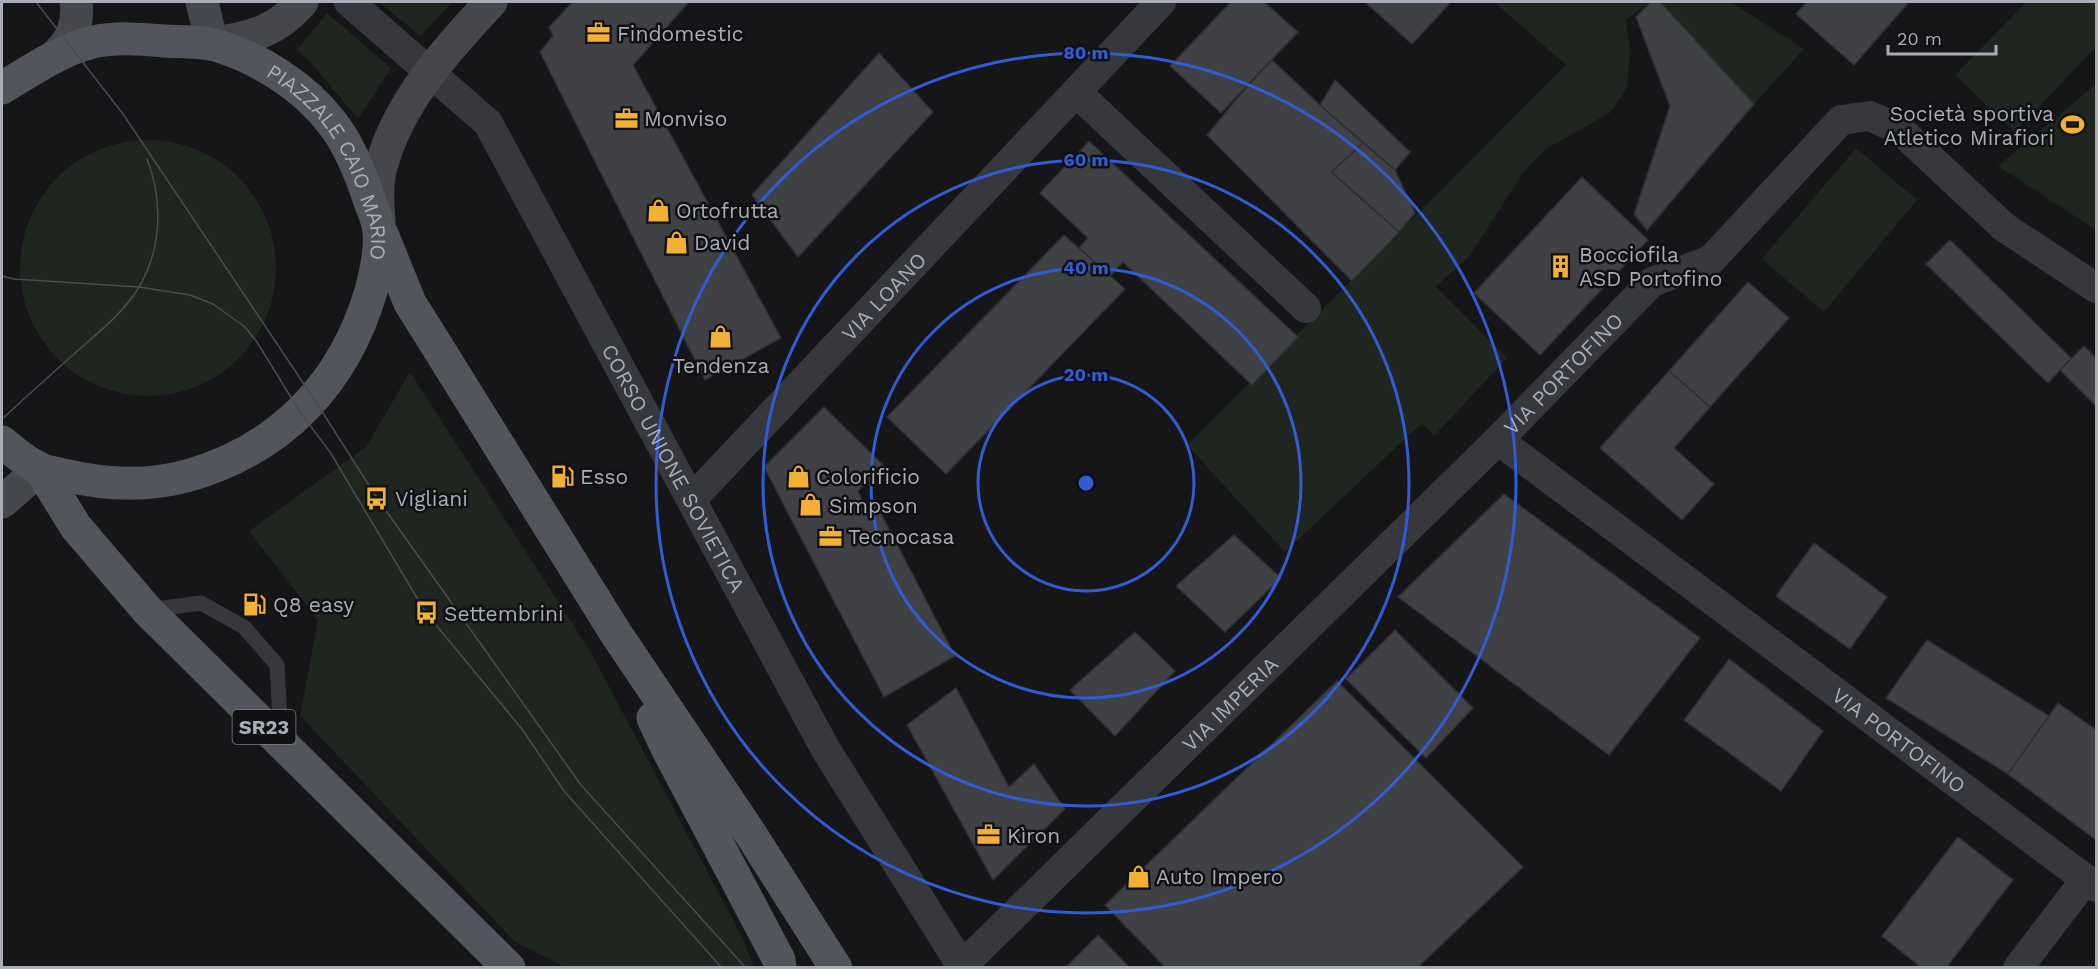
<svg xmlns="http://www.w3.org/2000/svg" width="2098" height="969" viewBox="0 0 2098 969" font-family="'Work Sans',sans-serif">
<rect width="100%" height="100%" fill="#161618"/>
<g fill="#1e261f">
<path d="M 379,2 L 453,2 L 420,36 Z"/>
<path d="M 1494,2 L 1650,2 L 1626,20 L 1630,50 L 1627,87 L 1611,112 L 1546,149 L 1525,170 L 1470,255 L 1436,287 L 1507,358 L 1434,436 L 1422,423 L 1285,552 L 1187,445 L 1566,65 Z"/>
<path d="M 1660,2 L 1731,2 L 1804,49 L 1754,104 Z"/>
<path d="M 2026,2 L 2096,2 L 2096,47 L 2015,132 L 1955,75 Z"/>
<path d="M 327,13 L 391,68 L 358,119 L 314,66 L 297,50 Z"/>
<path d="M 2096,84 L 2096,230 L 1998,166 Z"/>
<circle cx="148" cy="268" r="128"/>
<path d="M 1856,148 L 1917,200 L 1824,312 L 1762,259 Z"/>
<path d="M 410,372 L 590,651 L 741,935 L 754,967 L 565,967 L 514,941 L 300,716 L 318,620 L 249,531 L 366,447 Z"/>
</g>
<g fill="#404145" stroke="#303034" stroke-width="1.5">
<path d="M 573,2 L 689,2 L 633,65 L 781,338 L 705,380 L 540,52 L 553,36 L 549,27 Z"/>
<path d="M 1231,2 L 1264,2 L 1298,32 L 1221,113 L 1170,66 Z"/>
<path d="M 1365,2 L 1451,2 L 1412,44 Z"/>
<path d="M 1651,2 L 1660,2 L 1754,104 L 1647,230 L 1634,214 L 1670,106 L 1636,17 Z"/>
<path d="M 1807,2 L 1909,2 L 1854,65 L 1796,14 Z"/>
<path d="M 879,53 L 933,112 L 798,257 L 752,195 Z"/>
<path d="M 1272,60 L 1320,105 L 1363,143 L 1331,172 L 1399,232 L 1352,281 L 1207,135 L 1246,88 Z"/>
<path d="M 1335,80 L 1410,152 L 1395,170 L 1320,105 Z"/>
<path d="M 1089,141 L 1298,337 L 1252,385 L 1123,262 L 1110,276 L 1079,248 L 1088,238 L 1040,193 Z"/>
<path d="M 1363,143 L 1395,170 L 1415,213 L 1399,232 L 1332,172 Z"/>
<path d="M 1582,177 L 1648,240 L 1540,355 L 1474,293 Z"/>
<path d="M 1064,235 L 1125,289 L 946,474 L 887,417 Z"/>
<path d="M 1950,240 L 2071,358 L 2048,383 L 1926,264 Z"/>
<path d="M 1748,282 L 1789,318 L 1710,407 L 1669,371 Z"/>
<path d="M 2084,346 L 2096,358 L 2096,406 L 2060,370 Z"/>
<path d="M 1669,371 L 1710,407 L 1674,448 L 1714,484 L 1682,520 L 1600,448 Z"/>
<path d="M 824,407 L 883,465 L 858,491 L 864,505 L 876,504 L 955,656 L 884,697 L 764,467 Z"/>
<path d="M 1504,494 L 1700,638 L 1609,755 L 1398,597 Z"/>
<path d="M 1234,535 L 1281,578 L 1225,632 L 1176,586 Z"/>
<path d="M 1814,543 L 1887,597 L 1850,649 L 1776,596 Z"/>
<path d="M 1395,630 L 1473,708 L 1426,758 L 1346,679 Z"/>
<path d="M 1135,632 L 1175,671 L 1115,736 L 1070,690 Z"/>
<path d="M 1927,640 L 2049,716 L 2008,774 L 1886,698 Z"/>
<path d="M 1729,659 L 1823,731 L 1781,791 L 1684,720 Z"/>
<path d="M 1337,681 L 1523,867 L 1417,968 L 1166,968 L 1105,905 Z"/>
<path d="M 956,688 L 1009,787 L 1034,764 L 1065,809 L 993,880 L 907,725 Z"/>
<path d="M 2058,703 L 2096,730 L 2096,840 L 2008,774 Z"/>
<path d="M 1958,837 L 2013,880 L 1946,968 L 1922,968 L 1882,936 Z"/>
<path d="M 1098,935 L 1130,968 L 1065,968 Z"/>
</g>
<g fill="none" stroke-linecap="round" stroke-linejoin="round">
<path stroke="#37383d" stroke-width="15" d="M 150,610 L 201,603 L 244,627 L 277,665 L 281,739"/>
<g stroke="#37383d" stroke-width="30">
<path id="s1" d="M 349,2 L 488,123 L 826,750 L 963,968"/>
<path d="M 1076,92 L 1306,308"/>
<path id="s2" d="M 1498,440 L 2096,887"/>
<path id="s3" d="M 692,499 L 1161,2"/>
<path id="s4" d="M 962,966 L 1498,440 L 1652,282 L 1711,260 L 1841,120 L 1870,116 L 1900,130 L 2004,227 L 2096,288"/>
<path d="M 2018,968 L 2086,879"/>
</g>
<g stroke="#45474d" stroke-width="33">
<path d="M 202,2 L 212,44 C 251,37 275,33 302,2"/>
<path d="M 53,58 C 71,43 79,25 76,2"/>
<path d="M 379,222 C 378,204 376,185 381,167 C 398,102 447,49 491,2"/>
<path d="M 2,502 L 40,469"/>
</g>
<g stroke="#53555c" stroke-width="33">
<path id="s5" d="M 2,88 C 30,71 60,50 93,42 C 116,37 140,39 164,41 C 180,42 199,41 215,45 C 259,58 304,86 332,123 C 347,141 361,174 368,196 C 371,206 376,215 378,225 C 382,244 376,272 371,291 C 344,383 282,448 190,475 C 148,487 105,485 64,475 C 56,473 46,472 39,468 C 25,462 13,451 2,442"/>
<path d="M 382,234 L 410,303 L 445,359 L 615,632 L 750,833 L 836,968"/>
<path d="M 40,469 L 76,527 L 147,610 L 509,968"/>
<path d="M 653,718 L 667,748 L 779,960 L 780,968"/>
</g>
<g stroke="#4a4c52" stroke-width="1.5">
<path d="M 36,2 L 123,114 L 314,399 L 377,498 L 581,785 L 746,968"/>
<path d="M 2,276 L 14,279 L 139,287 L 190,295 L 213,304 L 245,327 L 257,342 L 300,412 L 330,452 L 426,613 L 522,729 L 564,791 L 722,968"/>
<path d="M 2,419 C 25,398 49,376 73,355 C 96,334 123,314 139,287 C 162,248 163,200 147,159"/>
</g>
</g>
<g fill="none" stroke="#325cd3" stroke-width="3">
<circle cx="1086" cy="483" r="108"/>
<circle cx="1086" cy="483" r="215"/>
<circle cx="1086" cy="483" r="323"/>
<circle cx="1086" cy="483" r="430"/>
</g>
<defs>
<symbol id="office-bare" viewBox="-9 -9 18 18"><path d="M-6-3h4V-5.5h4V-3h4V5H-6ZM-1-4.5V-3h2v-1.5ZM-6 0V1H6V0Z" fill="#f2b134" stroke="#111113" stroke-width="2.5" paint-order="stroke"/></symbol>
<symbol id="stadium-bare" viewBox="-9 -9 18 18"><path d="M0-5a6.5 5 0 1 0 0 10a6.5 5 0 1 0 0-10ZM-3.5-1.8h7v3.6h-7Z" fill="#f2b134" stroke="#111113" stroke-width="2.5" paint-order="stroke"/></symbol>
<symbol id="shop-bare" viewBox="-9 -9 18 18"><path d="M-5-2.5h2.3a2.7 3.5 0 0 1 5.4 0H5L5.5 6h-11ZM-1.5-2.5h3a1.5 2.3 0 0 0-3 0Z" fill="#f2b134" stroke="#111113" stroke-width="2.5" paint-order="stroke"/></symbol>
<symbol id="building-bare" viewBox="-9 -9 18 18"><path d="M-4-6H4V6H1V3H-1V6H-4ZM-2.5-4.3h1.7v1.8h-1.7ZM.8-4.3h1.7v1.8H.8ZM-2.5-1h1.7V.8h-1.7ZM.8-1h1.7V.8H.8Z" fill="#f2b134" stroke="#111113" stroke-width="2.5" paint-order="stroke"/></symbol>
<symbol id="fuel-bare" viewBox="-9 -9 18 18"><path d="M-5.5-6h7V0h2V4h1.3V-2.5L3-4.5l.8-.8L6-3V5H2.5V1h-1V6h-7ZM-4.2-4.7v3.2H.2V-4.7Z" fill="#f2b134" stroke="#111113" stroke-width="2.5" paint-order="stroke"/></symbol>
<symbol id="bus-bare" viewBox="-9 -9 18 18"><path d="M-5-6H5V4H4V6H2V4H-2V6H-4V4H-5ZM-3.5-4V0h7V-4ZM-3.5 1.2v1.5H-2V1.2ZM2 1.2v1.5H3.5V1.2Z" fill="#f2b134" stroke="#111113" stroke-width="2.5" paint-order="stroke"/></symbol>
</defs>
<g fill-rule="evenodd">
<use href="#office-bare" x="582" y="16" width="33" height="33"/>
<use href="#office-bare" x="610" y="102" width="33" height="33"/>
<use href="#stadium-bare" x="2056" y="108" width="33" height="33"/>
<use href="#shop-bare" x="642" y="194" width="33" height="33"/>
<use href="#shop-bare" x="660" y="226" width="33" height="33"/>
<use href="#building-bare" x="1544" y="250" width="33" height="33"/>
<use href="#shop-bare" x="704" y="320" width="33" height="33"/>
<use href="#fuel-bare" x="546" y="460" width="33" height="33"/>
<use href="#shop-bare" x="782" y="460" width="33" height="33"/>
<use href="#bus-bare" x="360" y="482" width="33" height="33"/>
<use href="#shop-bare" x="794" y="488" width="33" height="33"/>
<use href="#office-bare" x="814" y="520" width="33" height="33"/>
<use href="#fuel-bare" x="238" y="588" width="33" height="33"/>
<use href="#bus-bare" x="410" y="596" width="33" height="33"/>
<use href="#office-bare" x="972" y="818" width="33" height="33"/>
<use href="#shop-bare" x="1122" y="860" width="33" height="33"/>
</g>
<g text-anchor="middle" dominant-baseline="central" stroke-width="5" stroke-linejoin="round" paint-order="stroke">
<rect fill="#111113" stroke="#7b7e86" stroke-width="1.5" x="232.5" y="710" width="63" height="34" rx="4.5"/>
<g font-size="20" font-weight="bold" fill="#a8adb8">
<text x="264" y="727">SR23</text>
</g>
<g font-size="21" fill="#a8adb8" stroke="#111113" text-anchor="start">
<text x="617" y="33">Findomestic</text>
<text x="2054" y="113" text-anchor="end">Società sportiva<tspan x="2054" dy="24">Atletico Mirafiori</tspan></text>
<text x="644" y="118">Monviso</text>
<text x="676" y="210">Ortofrutta</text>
<text x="694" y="242">David</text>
<text x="1579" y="254">Bocciofila<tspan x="1579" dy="24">ASD Portofino</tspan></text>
<text x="721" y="365" text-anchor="middle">Tendenza</text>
<text x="580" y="476">Esso</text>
<text x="816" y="476">Colorificio</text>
<text x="395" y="498">Vigliani</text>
<text x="829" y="505">Simpson</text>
<text x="848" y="536">Tecnocasa</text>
<text x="273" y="604">Q8 easy</text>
<text x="444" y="613">Settembrini</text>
<text x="1007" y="835">Kìron</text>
<text x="1156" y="876">Auto Impero</text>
</g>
<g font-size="21" fill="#a8adb8" stroke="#111113">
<text stroke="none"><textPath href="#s5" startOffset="400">PIAZZALE CAIO MARIO</textPath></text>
<text stroke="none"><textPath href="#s3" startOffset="279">VIA LOANO</textPath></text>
<text stroke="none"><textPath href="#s4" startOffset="844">VIA PORTOFINO</textPath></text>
<text stroke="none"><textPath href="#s1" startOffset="576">CORSO UNIONE SOVIETICA</textPath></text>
<text stroke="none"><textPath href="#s4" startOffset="375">VIA IMPERIA</textPath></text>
<text stroke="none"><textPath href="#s2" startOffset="501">VIA PORTOFINO</textPath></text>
</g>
</g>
<circle cx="1086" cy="483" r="9" fill="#325cd3" stroke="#111113" stroke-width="3"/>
<g font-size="18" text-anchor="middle" font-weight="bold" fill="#325cd3" stroke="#111113" stroke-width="5" stroke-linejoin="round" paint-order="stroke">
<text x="1086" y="59">80 m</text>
<text x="1086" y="166">60 m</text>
<text x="1086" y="274">40 m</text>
<text x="1086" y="381">20 m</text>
</g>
<rect width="2098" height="969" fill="none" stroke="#a8adb8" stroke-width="6"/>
<path d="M1888 45v9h108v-9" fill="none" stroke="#a8adb8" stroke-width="3"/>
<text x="1897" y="45" font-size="18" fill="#a8adb8" stroke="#111113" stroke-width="4.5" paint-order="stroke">20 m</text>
</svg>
